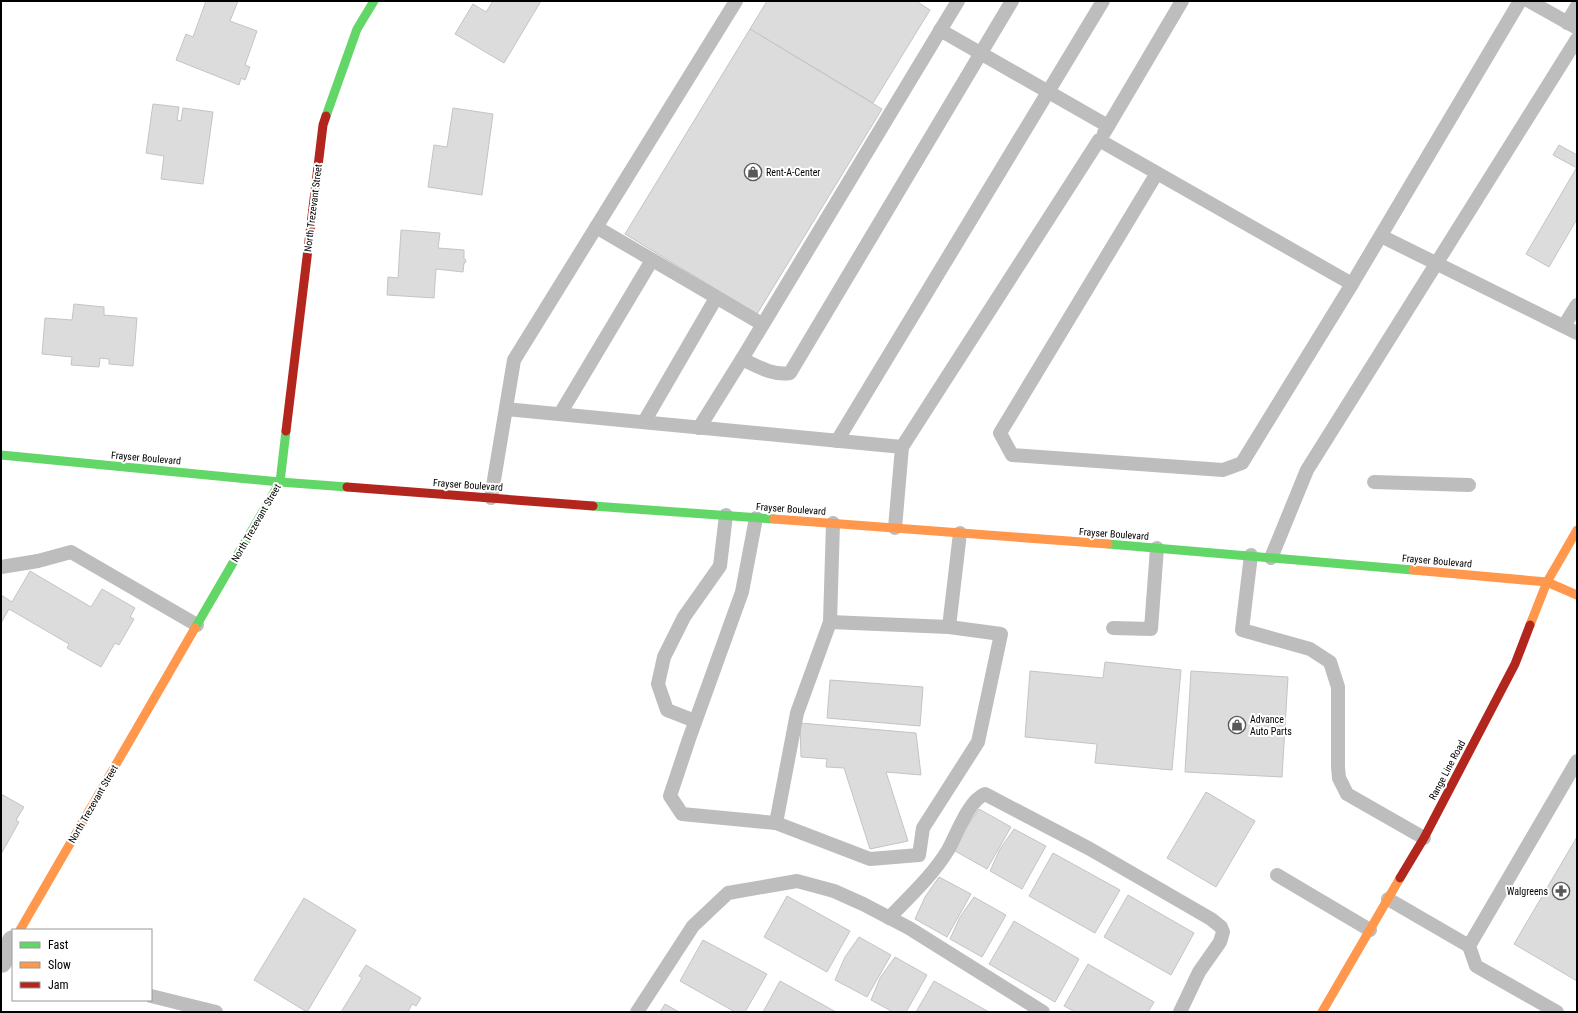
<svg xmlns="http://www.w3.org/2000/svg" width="1578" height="1013" viewBox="0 0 1578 1013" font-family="'Roboto Condensed',sans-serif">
<rect width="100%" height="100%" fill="#fff"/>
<g fill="#dcdcdc" stroke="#c4c4c4">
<path d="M 206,1 L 238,1 L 230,21 L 257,31 L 245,65 L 250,67 L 245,80 L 241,78 L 239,85 L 176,60 L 186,34 L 193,37 Z"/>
<path d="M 493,1 L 541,1 L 504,63 L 455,34 L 473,4 L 486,12 Z"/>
<path d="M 767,1 L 916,1 L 930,10 L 873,103 L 750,29 Z"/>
<path d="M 750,29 L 882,109 L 757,314 L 625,234 Z"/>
<path d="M 153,104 L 179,107 L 177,120 L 181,121 L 183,108 L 213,112 L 203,184 L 161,179 L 164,156 L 146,153 Z"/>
<path d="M 453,108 L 493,114 L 482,195 L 428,187 L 434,145 L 447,147 Z"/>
<path d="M 1559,145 L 1577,155 L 1577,168 L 1553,155 Z"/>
<path d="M 1577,167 L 1577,219 L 1549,267 L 1526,254 Z"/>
<path d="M 401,230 L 440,233 L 438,248 L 464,250 L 464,259 L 466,260 L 465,263 L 464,263 L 463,272 L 436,269 L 434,298 L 387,295 L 388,277 L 398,278 Z"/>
<path d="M 74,304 L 104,307 L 104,315 L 137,318 L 133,366 L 109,364 L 109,359 L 100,358 L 99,367 L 71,365 L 72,357 L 42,354 L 45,318 L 72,320 Z"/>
<path d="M 30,571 L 91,607 L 102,589 L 135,608 L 130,617 L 134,619 L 119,645 L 115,643 L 101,667 L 67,648 L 69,644 L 9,609 L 1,623 L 1,595 L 12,602 Z"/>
<path d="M 1105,662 L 1181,670 L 1172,770 L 1095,763 L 1097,744 L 1025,737 L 1030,671 L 1103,678 Z"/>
<path d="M 1191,671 L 1288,677 L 1282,777 L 1185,772 Z"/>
<path d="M 830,680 L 923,687 L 920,726 L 827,718 Z"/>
<path d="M 800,723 L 916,733 L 921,775 L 886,772 L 908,841 L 870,849 L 844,768 L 826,767 L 827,759 L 801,757 Z"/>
<path d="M 1206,792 L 1255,821 L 1216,887 L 1167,858 Z"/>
<path d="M 1,794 L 24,807 L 16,820 L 19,822 L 1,854 Z"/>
<path d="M 979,809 L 1011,827 L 987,869 L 955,851 L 965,829 Z"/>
<path d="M 1014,829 L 1046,846 L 1022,889 L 990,871 L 1000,849 Z"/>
<path d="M 1577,837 L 1577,981 L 1514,944 Z"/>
<path d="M 1053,853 L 1120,890 L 1095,933 L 1029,896 Z"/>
<path d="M 939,877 L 971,894 L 947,937 L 915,919 L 925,897 Z"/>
<path d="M 1128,895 L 1194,933 L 1171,975 L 1104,937 Z"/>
<path d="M 787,896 L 850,931 L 827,972 L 764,937 Z"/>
<path d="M 974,897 L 1006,915 L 982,957 L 950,939 L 960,917 Z"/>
<path d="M 304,898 L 356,930 L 307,1012 L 254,980 Z"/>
<path d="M 1014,921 L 1079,959 L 1055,1002 L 989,964 Z"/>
<path d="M 859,937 L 891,955 L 867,997 L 835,980 L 845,957 Z"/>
<path d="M 703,940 L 767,974 L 745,1012 L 735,1012 L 680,981 Z"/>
<path d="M 895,957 L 927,975 L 906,1012 L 893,1012 L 871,1000 L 880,978 Z"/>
<path d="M 1088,964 L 1154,1002 L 1148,1012 L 1075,1012 L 1064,1006 Z"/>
<path d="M 366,965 L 421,998 L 416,1006 L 412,1004 L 408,1012 L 341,1012 L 362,978 L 359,976 Z"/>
<path d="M 780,981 L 836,1012 L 763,1012 Z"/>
<path d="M 934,981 L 989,1012 L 916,1012 Z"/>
<path d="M 665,1004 L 679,1012 L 660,1012 Z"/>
</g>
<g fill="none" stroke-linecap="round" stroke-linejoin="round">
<g stroke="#bdbdbd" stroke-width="14">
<path d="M 1529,1 L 1577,28"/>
<path d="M 1567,23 L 1577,6"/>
<path d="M 940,30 L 1108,126"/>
<path d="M 1104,133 L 1182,1"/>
<path d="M 596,227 L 762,324"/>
<path d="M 1381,236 L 1577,333"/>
<path d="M 1352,284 L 1520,1"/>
<path d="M 1564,326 L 1577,305"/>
<path d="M 742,359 L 958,1"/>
<path d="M 506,409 L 902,447 L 895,528"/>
<path d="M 560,414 L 652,260"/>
<path d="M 644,422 L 716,298"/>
<path d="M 699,428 L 742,359 C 757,366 773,376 790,373 L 1012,1"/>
<path d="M 837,441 L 1103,1"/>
<path d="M 902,447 L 1099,140 C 1184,188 1268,236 1352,284 L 1242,463 L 1223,470 L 1012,455 L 1000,433 L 1157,173"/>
<path d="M 1374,482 L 1469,485"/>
<path d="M 491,498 L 514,360 L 736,1"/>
<path d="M 756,518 L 742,592 L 689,739 L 670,796 L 682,814 L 776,823 L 870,859 L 919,855 L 923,828 L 978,742 L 1001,634 L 949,627 L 830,622"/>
<path d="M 1251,555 L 1242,630 L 1310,649 L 1330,662 L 1338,687 L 1338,767 L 1339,778 L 1347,794 L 1424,838"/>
<path d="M 1271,558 L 1307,470 L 1577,39"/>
<path d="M 1,567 L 38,561 L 71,552 L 197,625"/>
<path d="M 949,627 L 960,533"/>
<path d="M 1113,628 L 1151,629 L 1157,548"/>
<path d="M 695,721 L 667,710 L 658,684 L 664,657 L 684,617 L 720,566 L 726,515"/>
<path d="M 776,823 L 797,713 L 830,622 L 833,523"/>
<path d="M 1277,875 L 1370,930"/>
<path d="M 1388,899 L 1469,946 L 1577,761"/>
<path d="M 889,918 C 910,896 933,875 948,850 C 957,834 968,801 985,794 L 1090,849 L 1211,919 L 1221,927 L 1223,932 L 1220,942 L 1199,972 L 1180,1012"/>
<path d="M 1469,946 L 1476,966 L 1557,1012"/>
<path d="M 151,996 L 216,1012"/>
<path d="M 637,1012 L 693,926 L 728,893 L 797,881 L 834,891 L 863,904 L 909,928 L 1043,1012"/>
</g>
<path stroke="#bdbdbd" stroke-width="22" d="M 1,962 L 13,941"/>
<g stroke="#63d668" stroke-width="9">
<path d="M 326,116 L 357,29 L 374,1"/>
<path d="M 1,455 L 280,482 L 347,487"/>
<path d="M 593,506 L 774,519"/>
<path d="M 1108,544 L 1413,570"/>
<path d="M 195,628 L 280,482 L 286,431"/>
</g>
<g stroke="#ff974d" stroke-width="9">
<path d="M 774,519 L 1108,544"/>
<path d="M 1413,570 L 1547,582 L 1577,595"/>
<path d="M 1530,625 L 1547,582 L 1577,530"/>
<path d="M 20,930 L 195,628"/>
<path d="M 1322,1012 L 1400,878"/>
</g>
<g stroke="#b3261e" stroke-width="9">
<path d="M 286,431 L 323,125 L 326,116"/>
<path d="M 347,487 L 593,506"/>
<path d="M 1400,878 L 1424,838 L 1515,664 L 1530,625"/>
</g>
</g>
<defs>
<symbol id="shop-ring" viewBox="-11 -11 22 22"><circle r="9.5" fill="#fff" stroke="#595959" stroke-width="1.5"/><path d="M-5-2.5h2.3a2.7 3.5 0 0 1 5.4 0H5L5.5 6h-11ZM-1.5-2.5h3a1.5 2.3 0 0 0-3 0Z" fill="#595959"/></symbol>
<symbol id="pharmacy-ring" viewBox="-11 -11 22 22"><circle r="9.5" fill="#fff" stroke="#595959" stroke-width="1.5"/><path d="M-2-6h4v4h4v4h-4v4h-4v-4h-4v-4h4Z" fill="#595959"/></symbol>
</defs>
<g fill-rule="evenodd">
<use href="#shop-ring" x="743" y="162" width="20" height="20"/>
<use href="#shop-ring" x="1227" y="715" width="20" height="20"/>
<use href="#pharmacy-ring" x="1551" y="881" width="20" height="20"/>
</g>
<g text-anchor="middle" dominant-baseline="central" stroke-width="4" stroke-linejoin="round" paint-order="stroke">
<g font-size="10" fill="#000" stroke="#fff" text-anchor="start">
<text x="766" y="172">Rent-A-Center</text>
<text x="1250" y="719">Advance<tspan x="1250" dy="12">Auto Parts</tspan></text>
<text x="1548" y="891" text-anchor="end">Walgreens</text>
</g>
<g font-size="10" fill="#000" stroke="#fff">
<text transform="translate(313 208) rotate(-83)">North Trezevant Street</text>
<text transform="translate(146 458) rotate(5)">Frayser Boulevard</text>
<text transform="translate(468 485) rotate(4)">Frayser Boulevard</text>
<text transform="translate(791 509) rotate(4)">Frayser Boulevard</text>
<text transform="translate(256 523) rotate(-60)">North Trezevant Street</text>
<text transform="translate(1114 534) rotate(4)">Frayser Boulevard</text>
<text transform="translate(1437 561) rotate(5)">Frayser Boulevard</text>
<text transform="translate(1447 770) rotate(-62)">Range Line Road</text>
<text transform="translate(93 804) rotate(-60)">North Trezevant Street</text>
</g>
</g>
<rect width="1578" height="1013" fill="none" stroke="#000000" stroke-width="4"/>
<rect x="12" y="929" width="140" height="72" fill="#ffffff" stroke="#999999"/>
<rect x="20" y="942" width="20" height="6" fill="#63d668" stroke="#999999"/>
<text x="48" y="949" font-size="12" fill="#000000">Fast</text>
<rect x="20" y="962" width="20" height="6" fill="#ff974d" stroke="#999999"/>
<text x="48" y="969" font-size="12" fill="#000000">Slow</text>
<rect x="20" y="982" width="20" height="6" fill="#b3261e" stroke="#999999"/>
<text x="48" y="989" font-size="12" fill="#000000">Jam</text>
</svg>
